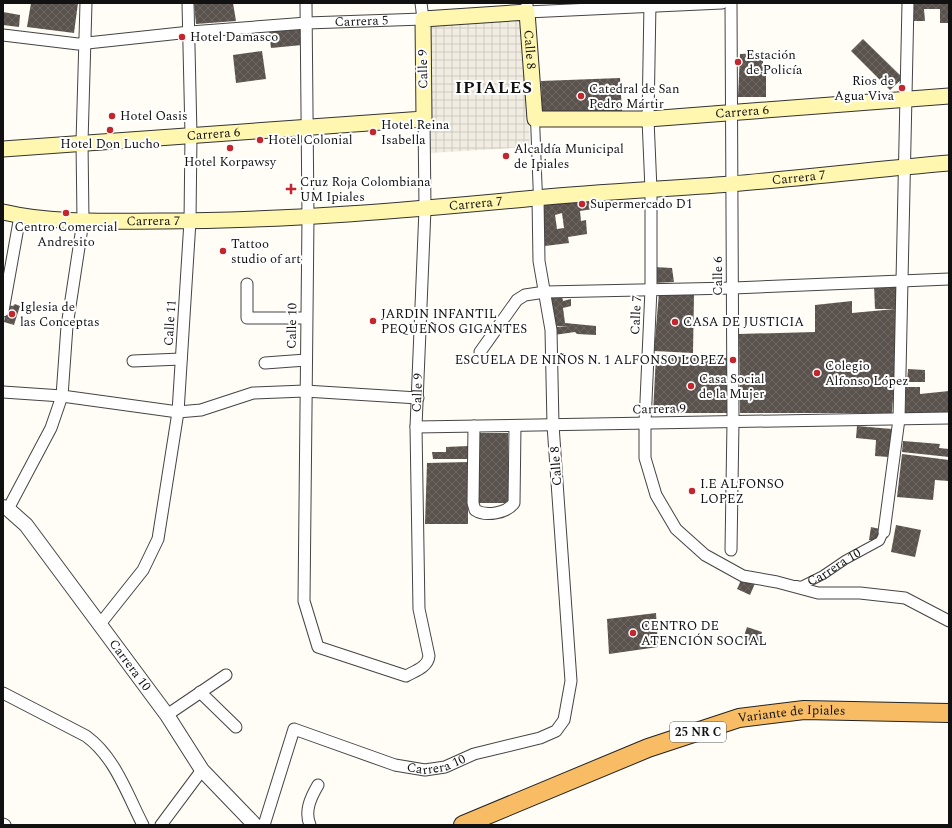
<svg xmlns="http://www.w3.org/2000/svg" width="952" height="828" viewBox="0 0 952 828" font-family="Spectral,serif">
<defs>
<pattern id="plaza-grid" width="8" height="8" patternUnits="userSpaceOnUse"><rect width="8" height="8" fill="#f1ede2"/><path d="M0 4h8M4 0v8" fill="none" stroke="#cecac1"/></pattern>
<pattern id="building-cross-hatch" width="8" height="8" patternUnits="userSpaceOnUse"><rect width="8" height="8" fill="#5a524d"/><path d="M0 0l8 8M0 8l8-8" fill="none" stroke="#6d6662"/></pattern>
</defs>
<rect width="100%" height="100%" fill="#fffdf5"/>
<path fill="url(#plaza-grid)" d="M 524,17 L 530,147 L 430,153 L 428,22 Z"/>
<g fill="url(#building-cross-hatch)" fill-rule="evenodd">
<path d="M 31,3 L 78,3 L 74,33 L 27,27 Z"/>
<path d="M 194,3 L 233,3 L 236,21 L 196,24 Z"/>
<path d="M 910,3 L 949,3 L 949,23 L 940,23 L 940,9 L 924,9 L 925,21 L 910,21 Z"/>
<path d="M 3,12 L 20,15 L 19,27 L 3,25 Z"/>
<path d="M 301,28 L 302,45 L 271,48 L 269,31 Z"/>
<path d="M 863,39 L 903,78 L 890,90 L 851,51 Z"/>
<path d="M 262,51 L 266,79 L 236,83 L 233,55 Z"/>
<path d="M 763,53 L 763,71 L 742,72 L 766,72 L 766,97 L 738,97 L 740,54 Z"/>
<path d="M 620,78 L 622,112 L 542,115 L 541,81 Z"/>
<path d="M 591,195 L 593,209 L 580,211 L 581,221 L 586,220 L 587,234 L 568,237 L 569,243 L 545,246 L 539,202 ZM 562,213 L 564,228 L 557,229 L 555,215 Z"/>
<path d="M 654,267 L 672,268 L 674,282 L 654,283 Z"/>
<path d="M 898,284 L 899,309 L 892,413 L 740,413 L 739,334 L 815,332 L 815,305 L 852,301 L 852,313 L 895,309 L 875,309 L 874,285 Z"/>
<path d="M 659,293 L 694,294 L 693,353 L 654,351 Z"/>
<path d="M 562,296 L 563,301 L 571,299 L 571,306 L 563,308 L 565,323 L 596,326 L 596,335 L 577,334 L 575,332 L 554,335 L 554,327 L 569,327 L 554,326 L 547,297 Z"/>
<path d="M 15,304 L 20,306 L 14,325 L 4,322 L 7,305 L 13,306 Z"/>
<path d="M 656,356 L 729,358 L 728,413 L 653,413 Z"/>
<path d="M 908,369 L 925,370 L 925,382 L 907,382 Z"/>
<path d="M 906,387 L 920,387 L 920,394 L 949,391 L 949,412 L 905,414 Z"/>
<path d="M 857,426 L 892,429 L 889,457 L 875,456 L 876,440 L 856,438 Z"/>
<rect x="477" y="433" width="31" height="70"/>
<path d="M 903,441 L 940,444 L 939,448 L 949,449 L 949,457 L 902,452 Z"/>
<path d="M 468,446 L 468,459 L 433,459 L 432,452 L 446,452 L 446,447 Z"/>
<path d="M 902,454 L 949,460 L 949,481 L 935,480 L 933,500 L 897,497 Z"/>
<path d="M 468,462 L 468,524 L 425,524 L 427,463 Z"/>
<path d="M 896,525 L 921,530 L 915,557 L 891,552 Z"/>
<path d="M 871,527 L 880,529 L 879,541 L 869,540 Z"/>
<path d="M 743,576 L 756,581 L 750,595 L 737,589 Z"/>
<path d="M 656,613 L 658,647 L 609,654 L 607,619 Z"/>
<path d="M 747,627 L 762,632 L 758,644 L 743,639 Z"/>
</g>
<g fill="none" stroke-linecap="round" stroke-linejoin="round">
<defs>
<g id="pedestrian">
<path d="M 535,119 L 538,198"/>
<path id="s1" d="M 796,585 L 801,586 L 823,575 L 845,560 L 880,541 L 884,532"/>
</g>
<g id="minor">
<path id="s2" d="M 306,3 L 308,218 L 304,601 L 318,647 L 406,676 C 415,671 428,667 429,656 L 419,609 L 416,427 L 425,209 L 424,119"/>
<path d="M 527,3 L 527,12 L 722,3"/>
<path d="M 650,3 L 648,119 L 651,190 L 651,289 L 645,423 L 645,458 L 656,495 L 676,529 L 705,555 L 743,576 L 777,582 L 818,593 L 860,593 L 905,598 L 949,621"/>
<path d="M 731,3 L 733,422 L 731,550"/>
<path id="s3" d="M 3,35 L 78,44 L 190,32 L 307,23 L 423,19 L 421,3"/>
<path d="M 247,284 L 247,318 L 306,318"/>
<path d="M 3,311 L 20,216"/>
<path d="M 480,352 L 517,300 L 525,295 L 545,292 L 733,288 L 949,279"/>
<path d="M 133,361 L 181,359"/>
<path d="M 265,363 L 306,360"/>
<path d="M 3,392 L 62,396 L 178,412 L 201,410 L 253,393 L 305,391 L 418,398"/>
<path d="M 474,426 L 473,503 L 475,510 C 486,517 507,513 514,503 L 515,426"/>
<path d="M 416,427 L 949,418"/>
<path d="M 8,509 L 51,428 L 62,396 L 67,326 L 83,221 L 82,142 L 86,3"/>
<path d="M 884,532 L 899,419 L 908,3"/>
<path d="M 100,624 L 143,570 L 158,539 L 178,412 L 190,221 L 191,135 L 188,3"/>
<path d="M 200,692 L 236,727"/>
<path d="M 3,693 L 86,736 C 115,757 127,794 143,825"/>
<path d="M 167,715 L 226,675"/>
<path d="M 3,824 L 5,825"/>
<path d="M 161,825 L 202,770"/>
<path id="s4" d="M 264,825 L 294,729 L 395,765 L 425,770 L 445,767 L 474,754 L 540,738 L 556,731 L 564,720 L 571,681 L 553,425 L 551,330 L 539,261 L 538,198"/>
<path d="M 310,825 C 304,811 311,797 318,785"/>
</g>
<g id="tertiary">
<path id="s5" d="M 3,507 L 8,509 L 26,525 L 167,715 L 202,770 L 255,825"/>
</g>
<g id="secondary">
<path id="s6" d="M 3,149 L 424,119 L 423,19 L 527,12 L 535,119 L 648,119 L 949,96"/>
<path id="s7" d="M 3,212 C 54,224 108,221 160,221 C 286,221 410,210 536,198 C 600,192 666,189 731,184 C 804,178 876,169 949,163"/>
</g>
<g id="trunk">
<path id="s8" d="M 463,825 L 648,748 L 739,718 L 804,710 L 949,713"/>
</g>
</defs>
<use href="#pedestrian" stroke="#444" stroke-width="10"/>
<use href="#minor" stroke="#444" stroke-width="13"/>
<use href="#tertiary" stroke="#444" stroke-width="16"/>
<use href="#secondary" stroke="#333" stroke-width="17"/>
<use href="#trunk" stroke="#222" stroke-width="20"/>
<use href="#pedestrian" stroke="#fff" stroke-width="8"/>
<use href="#minor" stroke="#fff" stroke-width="11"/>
<use href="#tertiary" stroke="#fff" stroke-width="14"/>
<use href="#secondary" stroke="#fff6b0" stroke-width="15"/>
<use href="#trunk" stroke="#f7bc64" stroke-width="18"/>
</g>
<g fill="#c4262e" stroke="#fff" stroke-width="1.5">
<circle cx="182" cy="37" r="4"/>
<circle cx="738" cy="62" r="4"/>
<circle cx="902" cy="88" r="4"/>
<circle cx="581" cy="96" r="4"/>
<circle cx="112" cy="116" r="4"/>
<circle cx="110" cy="130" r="4"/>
<circle cx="373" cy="132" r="4"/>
<circle cx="260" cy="140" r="4"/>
<circle cx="230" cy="148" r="4"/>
<circle cx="506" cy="156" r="4"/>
<path d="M289 183h4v4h4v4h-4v4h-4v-4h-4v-4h4z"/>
<circle cx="582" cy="204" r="4"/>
<circle cx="66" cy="213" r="4"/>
<circle cx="223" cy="251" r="4"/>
<circle cx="12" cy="314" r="4"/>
<circle cx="373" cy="321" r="4"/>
<circle cx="675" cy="322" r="4"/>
<circle cx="733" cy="360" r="4"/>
<circle cx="817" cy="373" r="4"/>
<circle cx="691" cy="386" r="4"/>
<circle cx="692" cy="491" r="4"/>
<circle cx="633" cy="633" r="4"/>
</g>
<g text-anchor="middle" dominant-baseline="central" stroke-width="4" stroke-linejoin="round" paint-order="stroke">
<rect fill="#fff" stroke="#585858" stroke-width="1" x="670" y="722" width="56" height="20" rx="3"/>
<g font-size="12" font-weight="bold" fill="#111">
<text x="698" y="732">25 NR C</text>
</g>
<g font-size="13" fill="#111" stroke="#fff">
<text stroke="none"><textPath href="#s3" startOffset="360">Carrera 5</textPath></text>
<text stroke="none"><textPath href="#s6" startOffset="664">Calle 8</textPath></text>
<text transform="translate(423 69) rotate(-91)">Calle 9</text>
<text stroke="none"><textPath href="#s6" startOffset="941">Carrera 6</textPath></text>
<text stroke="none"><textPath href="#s6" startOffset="211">Carrera 6</textPath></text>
<text stroke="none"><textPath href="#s7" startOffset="798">Carrera 7</textPath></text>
<text stroke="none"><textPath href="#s7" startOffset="474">Carrera 7</textPath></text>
<text stroke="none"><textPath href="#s7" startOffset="151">Carrera 7</textPath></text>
<text transform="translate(718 276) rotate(-90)">Calle 6</text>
<text transform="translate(636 315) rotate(-87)">Calle 7</text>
<text transform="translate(170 323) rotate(-86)">Calle 11</text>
<text transform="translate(292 326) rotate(-89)">Calle 10</text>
<text stroke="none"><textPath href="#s2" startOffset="1035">Calle 9</textPath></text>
<text transform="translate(659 409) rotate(-1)">Carrera 9</text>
<text transform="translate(556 466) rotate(-94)">Calle 8</text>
<text stroke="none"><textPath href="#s1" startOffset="43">Carrera 10</textPath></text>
<text stroke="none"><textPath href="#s5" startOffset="204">Carrera 10</textPath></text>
<text stroke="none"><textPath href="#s8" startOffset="349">Variante de Ipiales</textPath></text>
<text stroke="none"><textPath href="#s4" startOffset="250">Carrera 10</textPath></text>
</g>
<g font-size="13" fill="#111" stroke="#fff" text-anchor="start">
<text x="190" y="37">Hotel Damasco</text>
<text x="746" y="55">Estación<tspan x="746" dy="15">de Policía</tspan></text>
<text x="894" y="81" text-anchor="end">Rios de<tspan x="894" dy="15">Agua Viva</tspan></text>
<text x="589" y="89">Catedral de San<tspan x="589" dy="15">Pedro Mártir</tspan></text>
<text x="120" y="116">Hotel Oasis</text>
<text x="381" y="125">Hotel Reina<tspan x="381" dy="15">Isabella</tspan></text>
<text x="268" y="140">Hotel Colonial</text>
<text x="110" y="144" text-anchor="middle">Hotel Don Lucho</text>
<text x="514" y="149">Alcaldía Municipal<tspan x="514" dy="15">de Ipiales</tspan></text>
<text x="230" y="162" text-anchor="middle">Hotel Korpawsy</text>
<text x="300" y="182">Cruz Roja Colombiana<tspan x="300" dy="15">UM Ipiales</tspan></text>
<text x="590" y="204">Supermercado D1</text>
<text x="66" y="227" text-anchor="middle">Centro Comercial<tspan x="66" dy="15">Andresito</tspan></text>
<text x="231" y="244">Tattoo<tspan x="231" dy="15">studio of art</tspan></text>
<text x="20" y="307">Iglesia de<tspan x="20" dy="15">las Conceptas</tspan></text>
<text x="381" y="314">JARDIN INFANTIL<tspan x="381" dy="15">PEQUEÑOS GIGANTES</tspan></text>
<text x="683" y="322">CASA DE JUSTICIA</text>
<text x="725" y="360" text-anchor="end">ESCUELA DE NIÑOS N. 1 ALFONSO LOPEZ</text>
<text x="825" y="366">Colegio<tspan x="825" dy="15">Alfonso López</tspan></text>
<text x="699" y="379">Casa Social<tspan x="699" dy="15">de la Mujer</tspan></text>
<text x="700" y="484">I.E ALFONSO<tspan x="700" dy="15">LOPEZ</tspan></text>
<text x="641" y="626">CENTRO DE<tspan x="641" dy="15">ATENCIÓN SOCIAL</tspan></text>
</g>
<g font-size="17" font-weight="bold" letter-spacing="1" fill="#111" stroke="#fff">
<text x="494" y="88">IPIALES</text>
</g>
</g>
<rect width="952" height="828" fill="none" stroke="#111111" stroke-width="8"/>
</svg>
